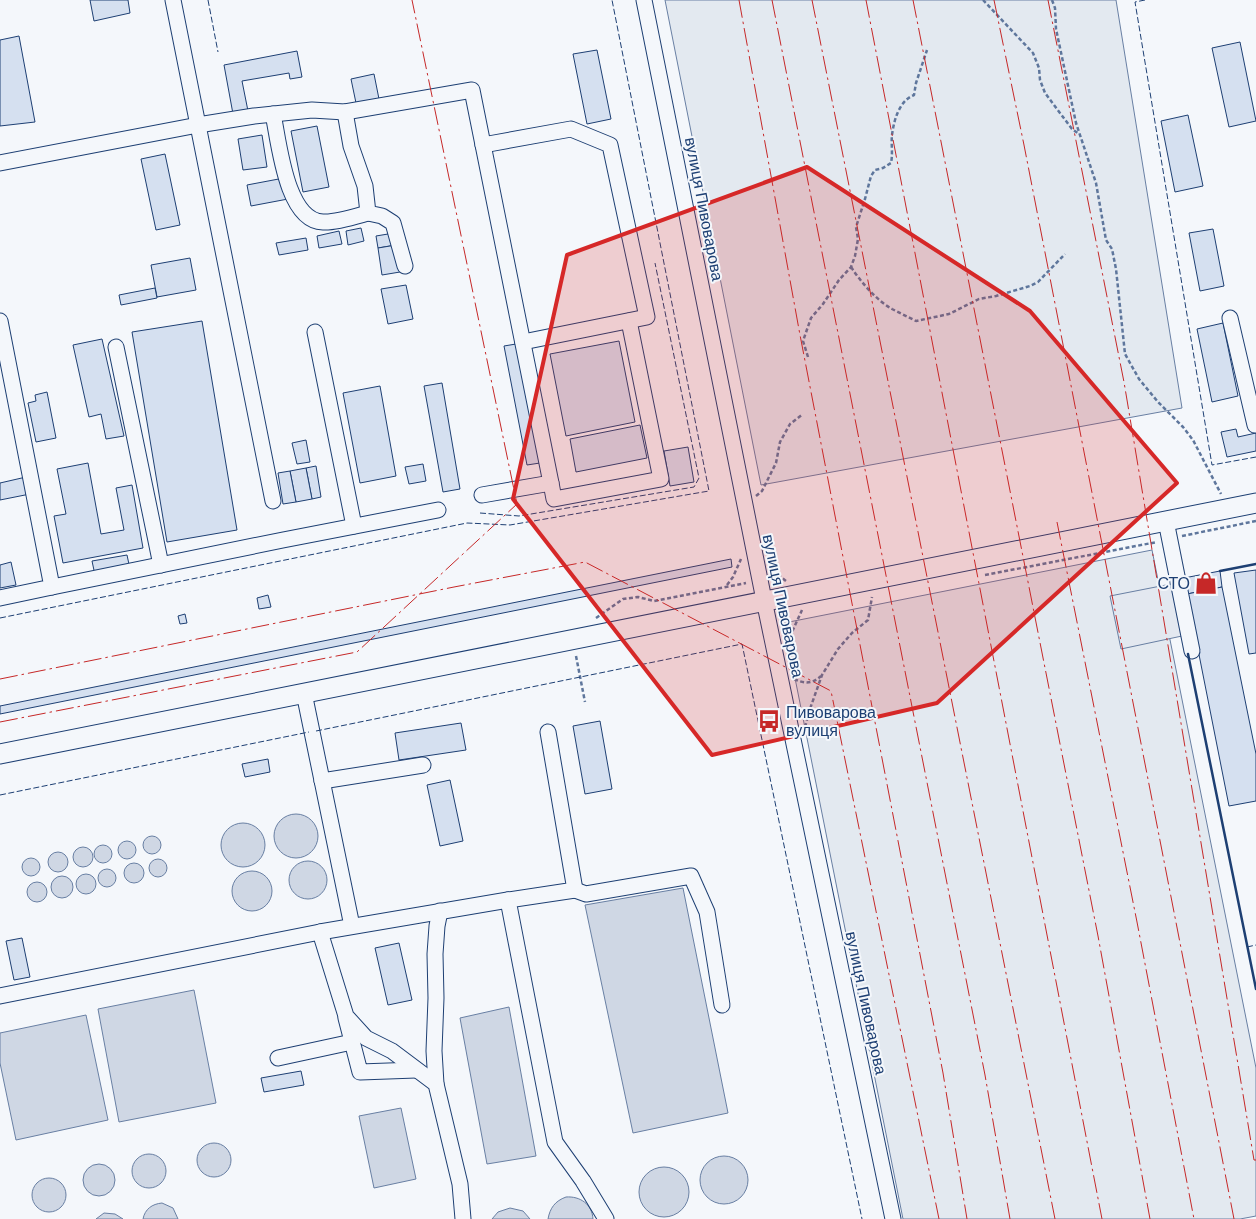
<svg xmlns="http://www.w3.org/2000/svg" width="1256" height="1219" viewBox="0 0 1256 1219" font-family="'DM Sans',sans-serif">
<rect width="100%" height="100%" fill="#f4f7fb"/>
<g fill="#e3e9f0" stroke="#687fa3">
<path d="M 665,0 L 1116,0 L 1182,408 L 761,485 Z"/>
<path d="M 1152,550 L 1256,1068 L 1256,1216 L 1240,1219 L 903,1219 L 784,623 Z"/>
</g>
<path fill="#e3e8f0" stroke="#687fa3" d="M 1171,584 L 1182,636 L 1121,649 L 1110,596 Z"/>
<g fill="#cfd7e4" stroke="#687fa3">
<circle cx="296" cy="836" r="22"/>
<circle cx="243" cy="845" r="22"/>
<circle cx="152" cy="845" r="9"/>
<circle cx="127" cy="850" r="9"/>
<circle cx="103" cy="854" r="9"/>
<circle cx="83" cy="857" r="10"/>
<circle cx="58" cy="862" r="10"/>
<circle cx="31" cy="867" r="9"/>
<circle cx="158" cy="868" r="9"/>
<circle cx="308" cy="880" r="19"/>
<circle cx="134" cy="873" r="10"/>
<circle cx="107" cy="878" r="9"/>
<circle cx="252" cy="891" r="20"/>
<circle cx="86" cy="884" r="10"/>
<circle cx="62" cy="887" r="11"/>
<circle cx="37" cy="892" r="10"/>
<path d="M 683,888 L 728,1113 L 633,1133 L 585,905 Z"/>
<path d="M 194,990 L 216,1103 L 119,1122 L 98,1009 Z"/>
<path d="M 509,1007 L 536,1156 L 487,1164 L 460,1018 Z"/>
<path d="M 86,1015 L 108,1120 L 16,1140 L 0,1063 L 0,1033 Z"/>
<path d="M 401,1108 L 416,1179 L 374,1188 L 359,1116 Z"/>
<circle cx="214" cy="1160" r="17"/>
<circle cx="149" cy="1171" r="17"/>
<circle cx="724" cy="1180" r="24"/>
<circle cx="99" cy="1180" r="16"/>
<circle cx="664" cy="1192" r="25"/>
<circle cx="49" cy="1195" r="17"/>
<path d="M 566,1197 C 580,1196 592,1204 593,1219 L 548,1219 C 550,1208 555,1201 566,1197 Z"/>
<path d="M 162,1203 L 173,1208 L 178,1219 L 143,1219 C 145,1209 152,1204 162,1203 Z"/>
<path d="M 510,1208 L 523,1211 L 530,1219 L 492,1219 L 498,1212 Z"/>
<path d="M 104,1213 L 115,1214 L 123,1219 L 96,1219 Z"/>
</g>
<g fill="#d5e0f0" stroke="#1d3f73">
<path d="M 90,0 L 128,0 L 130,13 L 94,21 Z"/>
<path d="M 19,36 L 35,122 L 0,126 L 0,40 Z"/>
<path d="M 1240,42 L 1256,121 L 1229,127 L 1212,48 Z"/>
<path d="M 597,50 L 611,119 L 587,124 L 573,54 Z"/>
<path d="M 297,51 L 302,77 L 290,79 L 289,73 L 242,81 L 248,111 L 233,114 L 224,65 Z"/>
<path d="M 374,74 L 379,99 L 356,103 L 351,79 Z"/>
<path d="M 1188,115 L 1203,186 L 1175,192 L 1161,121 Z"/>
<path d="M 317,126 L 329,187 L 303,192 L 291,131 Z"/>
<path d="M 262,135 L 267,167 L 243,170 L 238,139 Z"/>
<path d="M 165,154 L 180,225 L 156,230 L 141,159 Z"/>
<path d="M 284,178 L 288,199 L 251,206 L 247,185 Z"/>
<path d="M 361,228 L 364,241 L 348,245 L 346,231 Z"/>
<path d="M 1213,229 L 1224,286 L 1200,291 L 1189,233 Z"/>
<path d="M 339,231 L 342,244 L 319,248 L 317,236 Z"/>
<path d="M 394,233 L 396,245 L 378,248 L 376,236 Z"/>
<path d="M 306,238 L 308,250 L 279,255 L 276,243 Z"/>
<path d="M 396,245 L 400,272 L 382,275 L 378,248 Z"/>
<path d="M 190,258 L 196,290 L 157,297 L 151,265 Z"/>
<path d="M 406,285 L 413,319 L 388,324 L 381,289 Z"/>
<path d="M 155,288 L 157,298 L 121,305 L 119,295 Z"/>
<path d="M 202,321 L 237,530 L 167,542 L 132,332 Z"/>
<path d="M 1223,323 L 1238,396 L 1212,402 L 1197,329 Z"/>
<path d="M 102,339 L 124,436 L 106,439 L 101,414 L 89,417 L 73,345 Z"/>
<path d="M 619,341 L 635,422 L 566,436 L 550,354 Z"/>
<path d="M 516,344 L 540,463 L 527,465 L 504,346 Z"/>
<path d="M 442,383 L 460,489 L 443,492 L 424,386 Z"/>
<path d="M 380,386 L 396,476 L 360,483 L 343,393 Z"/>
<path d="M 47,392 L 56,438 L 36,442 L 28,403 L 36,401 L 35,395 Z"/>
<path d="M 640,425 L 647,458 L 576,472 L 570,439 Z"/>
<path d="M 1236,429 L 1238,437 L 1256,433 L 1256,451 L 1227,457 L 1221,432 Z"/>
<path d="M 306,440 L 310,462 L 297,464 L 292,443 Z"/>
<path d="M 688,447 L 694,482 L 670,486 L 664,451 Z"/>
<path d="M 88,463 L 101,534 L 124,530 L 116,488 L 132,485 L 143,548 L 63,563 L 54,516 L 66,514 L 57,469 Z"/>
<path d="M 423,464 L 426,481 L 409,484 L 405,467 Z"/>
<path d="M 316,466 L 321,497 L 312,499 L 306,468 Z"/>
<path d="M 306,468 L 312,499 L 296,502 L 290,471 Z"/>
<path d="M 290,471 L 296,502 L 283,504 L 278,473 Z"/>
<path d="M 26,477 L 30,494 L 0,500 L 0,483 Z"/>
<path d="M 127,555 L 130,569 L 95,575 L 92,561 Z"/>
<path d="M 731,559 L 732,567 L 0,714 L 0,706 Z"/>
<path d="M 11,562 L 16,585 L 0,588 L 0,565 Z"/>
<path d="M 1256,570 L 1256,653 L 1249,654 L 1234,573 Z"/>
<path d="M 1220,571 L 1222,587 L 1187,594 L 1184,578 Z"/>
<path d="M 1222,587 L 1256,754 L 1256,801 L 1229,806 L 1187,594 Z"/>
<path d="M 268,595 L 271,607 L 259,609 L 257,598 Z"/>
<path d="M 185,614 L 187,623 L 180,624 L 178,616 Z"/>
<path d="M 600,721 L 612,789 L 585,794 L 573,726 Z"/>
<path d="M 461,723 L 466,750 L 399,760 L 395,733 Z"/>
<path d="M 268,759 L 270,772 L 245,777 L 242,764 Z"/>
<path d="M 450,780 L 463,841 L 440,846 L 427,785 Z"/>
<path d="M 22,938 L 30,977 L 14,980 L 6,941 Z"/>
<path d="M 399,943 L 412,1000 L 388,1005 L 375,948 Z"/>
<path d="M 301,1071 L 304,1085 L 264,1092 L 261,1078 Z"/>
</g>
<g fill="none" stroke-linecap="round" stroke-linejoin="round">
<defs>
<g id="minor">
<path d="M 173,0 L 273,501"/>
<path d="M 644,0 L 764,600 L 893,1219"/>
<path d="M 345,112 L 351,146 L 365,186 L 368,213 L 382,216 L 393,223 L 405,266"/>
<path d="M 273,114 C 279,142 286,221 323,222 C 335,223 357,216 368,213"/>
<path d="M 483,145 L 571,129 L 610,145 L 647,317 L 523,342"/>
<path d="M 0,163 L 198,125 L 254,116 L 312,110 L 345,112 L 472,90 L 551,483 L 482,495"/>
<path d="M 1230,318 L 1255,425 L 1256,425"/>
<path d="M 0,321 L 52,587 L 0,598"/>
<path d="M 315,332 L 354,526"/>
<path d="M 116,347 L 161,565"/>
<path d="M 551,483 L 554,499 L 661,479 L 629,321"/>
<path d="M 1166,521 L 1192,651"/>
<path d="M 52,587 L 283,540 L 438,510"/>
<path d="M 304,693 L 352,926"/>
<path d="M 548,732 L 575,890 L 508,900 L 555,1142 L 583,1181 L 606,1219"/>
<path d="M 322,781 L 423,765"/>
<path d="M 575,890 L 586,894 L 691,876 L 707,912 L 722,1005"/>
<path d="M 320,932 L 346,1016 L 366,1038 L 392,1051 L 436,1084 L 460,1184 L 463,1219"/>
<path d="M 0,996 L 320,932 L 508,900"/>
<path d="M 346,1018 L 360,1072 L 416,1070"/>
<path d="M 278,1058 L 352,1042"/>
<path d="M 436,1084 L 434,1051 L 436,998 L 435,954 L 437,926 L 440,911"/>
</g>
<path id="major" d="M 0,754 L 1256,503"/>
</defs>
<use href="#minor" stroke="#1d3f73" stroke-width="17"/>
<use href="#major" stroke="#1d3f73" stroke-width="21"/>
<g stroke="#5e769c" stroke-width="2.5" stroke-dasharray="4 2.5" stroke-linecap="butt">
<path d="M 983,0 L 1033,53 L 1039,68 L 1040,80 L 1045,93 L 1072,129 L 1079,134"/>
<path d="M 1052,0 L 1055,8 L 1056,29 L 1076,123 L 1096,183 L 1106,240 L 1112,249 L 1116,269 L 1125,354 L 1139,379 L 1158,402 L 1183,427 L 1193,440 L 1221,494"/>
<path d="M 851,267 C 861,282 876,300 892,309 C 900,313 908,317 916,321 L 949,314 L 979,299 L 996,296 L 1030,286 L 1038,282 L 1065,254"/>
<path d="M 808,357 L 803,341 L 811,318 L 823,304 L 839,280 L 851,267 L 855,256 L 858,239 L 856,227 L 865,199 L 871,176 L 875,170 L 883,168 L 891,163 C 893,154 891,144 892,135 C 894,120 899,101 914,95 L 916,83 L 927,50"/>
<path d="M 756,496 L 762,491 L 776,463 L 780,442 L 790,424 L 803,414"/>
<path d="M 1182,536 L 1256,521"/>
<path d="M 772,563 L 776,573 L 786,581"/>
<path d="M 985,575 L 1157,542"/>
<path d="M 727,585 L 733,577 L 741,559"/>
<path d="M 596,618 L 623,599 L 638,597 L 654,601 L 746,583"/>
<path d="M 787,643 L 802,610"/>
<path d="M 576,656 L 585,702"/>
<path d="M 794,679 C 805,684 812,684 821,676"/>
<path d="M 805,727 L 811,706 L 822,675 L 838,649 L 852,633 L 868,620 L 872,597"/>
</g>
<use href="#minor" stroke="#f4f7fb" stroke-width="15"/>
<use href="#major" stroke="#f4f7fb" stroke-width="19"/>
<g stroke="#1d3f73" stroke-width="1" stroke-dasharray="6 2.5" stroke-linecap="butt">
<path d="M 208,0 L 218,52"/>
<path d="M 1145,0 L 1135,2 L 1212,465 L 1256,457"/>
<path d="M 480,513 L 519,516 L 694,487 L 699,478 L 655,263"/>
<path d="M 0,618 L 467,523 L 510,525 L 709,491 L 612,0"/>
<path d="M 316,731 L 742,644 L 862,1219"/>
<path d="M 0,795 L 309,732"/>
<path d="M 1247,947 L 1256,945"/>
</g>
<g stroke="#1d3f73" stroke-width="2.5">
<path d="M 1220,571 L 1256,564"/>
<path d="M 1188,654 L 1256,989"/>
</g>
<g stroke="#c62828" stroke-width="1" stroke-dasharray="18 4 2.5 4" stroke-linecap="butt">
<path d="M 739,0 L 800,335 L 943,1073 L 967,1219"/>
<path d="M 772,0 L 985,1075 L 1010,1219"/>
<path d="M 812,0 L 1055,1219"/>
<path d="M 866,0 L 1102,1219"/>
<path d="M 913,0 L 1098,936 L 1150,1219"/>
<path d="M 994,0 L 1024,145 L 1234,1219"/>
<path d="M 1048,0 L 1124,382 L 1254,1160 L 1256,1160"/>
<path d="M 1057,522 L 1137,922 L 1194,1219"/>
<path d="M 0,679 L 454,587 L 585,562 L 831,691 L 939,1219"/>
<path d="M 0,722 L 357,652 L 517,504 L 412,0"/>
</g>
</g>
<path fill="#d62828" fill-opacity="0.2" stroke="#d62828" stroke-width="4" stroke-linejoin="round" d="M 807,167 L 1030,311 L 1177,483 L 937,703 L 712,755 L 513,499 L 567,255 Z"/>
<defs>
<symbol id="shop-bare" viewBox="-9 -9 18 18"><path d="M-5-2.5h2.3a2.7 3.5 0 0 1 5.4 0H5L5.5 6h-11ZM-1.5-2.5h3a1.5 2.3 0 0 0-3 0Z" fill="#c62828" stroke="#f4f7fb" stroke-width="2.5" paint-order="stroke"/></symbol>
<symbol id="bus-bare" viewBox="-9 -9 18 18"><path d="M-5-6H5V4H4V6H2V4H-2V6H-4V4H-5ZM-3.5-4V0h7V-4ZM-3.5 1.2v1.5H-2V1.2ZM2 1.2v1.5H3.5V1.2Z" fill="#c62828" stroke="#f4f7fb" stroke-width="2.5" paint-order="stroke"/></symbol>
</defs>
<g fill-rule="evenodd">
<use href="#shop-bare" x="1190" y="567" width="32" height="32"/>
<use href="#bus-bare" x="753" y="705" width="32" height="32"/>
</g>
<g text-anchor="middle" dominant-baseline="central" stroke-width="4" stroke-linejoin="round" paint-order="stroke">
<g font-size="16" fill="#1d3f73" stroke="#f4f7fb">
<text transform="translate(704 209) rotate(79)">вулиця Пивоварова</text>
<text transform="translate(783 606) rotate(78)">вулиця Пивоварова</text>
<text transform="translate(866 1003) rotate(78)">вулиця Пивоварова</text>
</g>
<g font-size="16" fill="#1d3f73" stroke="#f4f7fb" text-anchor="end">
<text x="1190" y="583">СТО</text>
<text x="786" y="712" text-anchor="start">Пивоварова<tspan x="786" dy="18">вулиця</tspan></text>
</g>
</g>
</svg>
